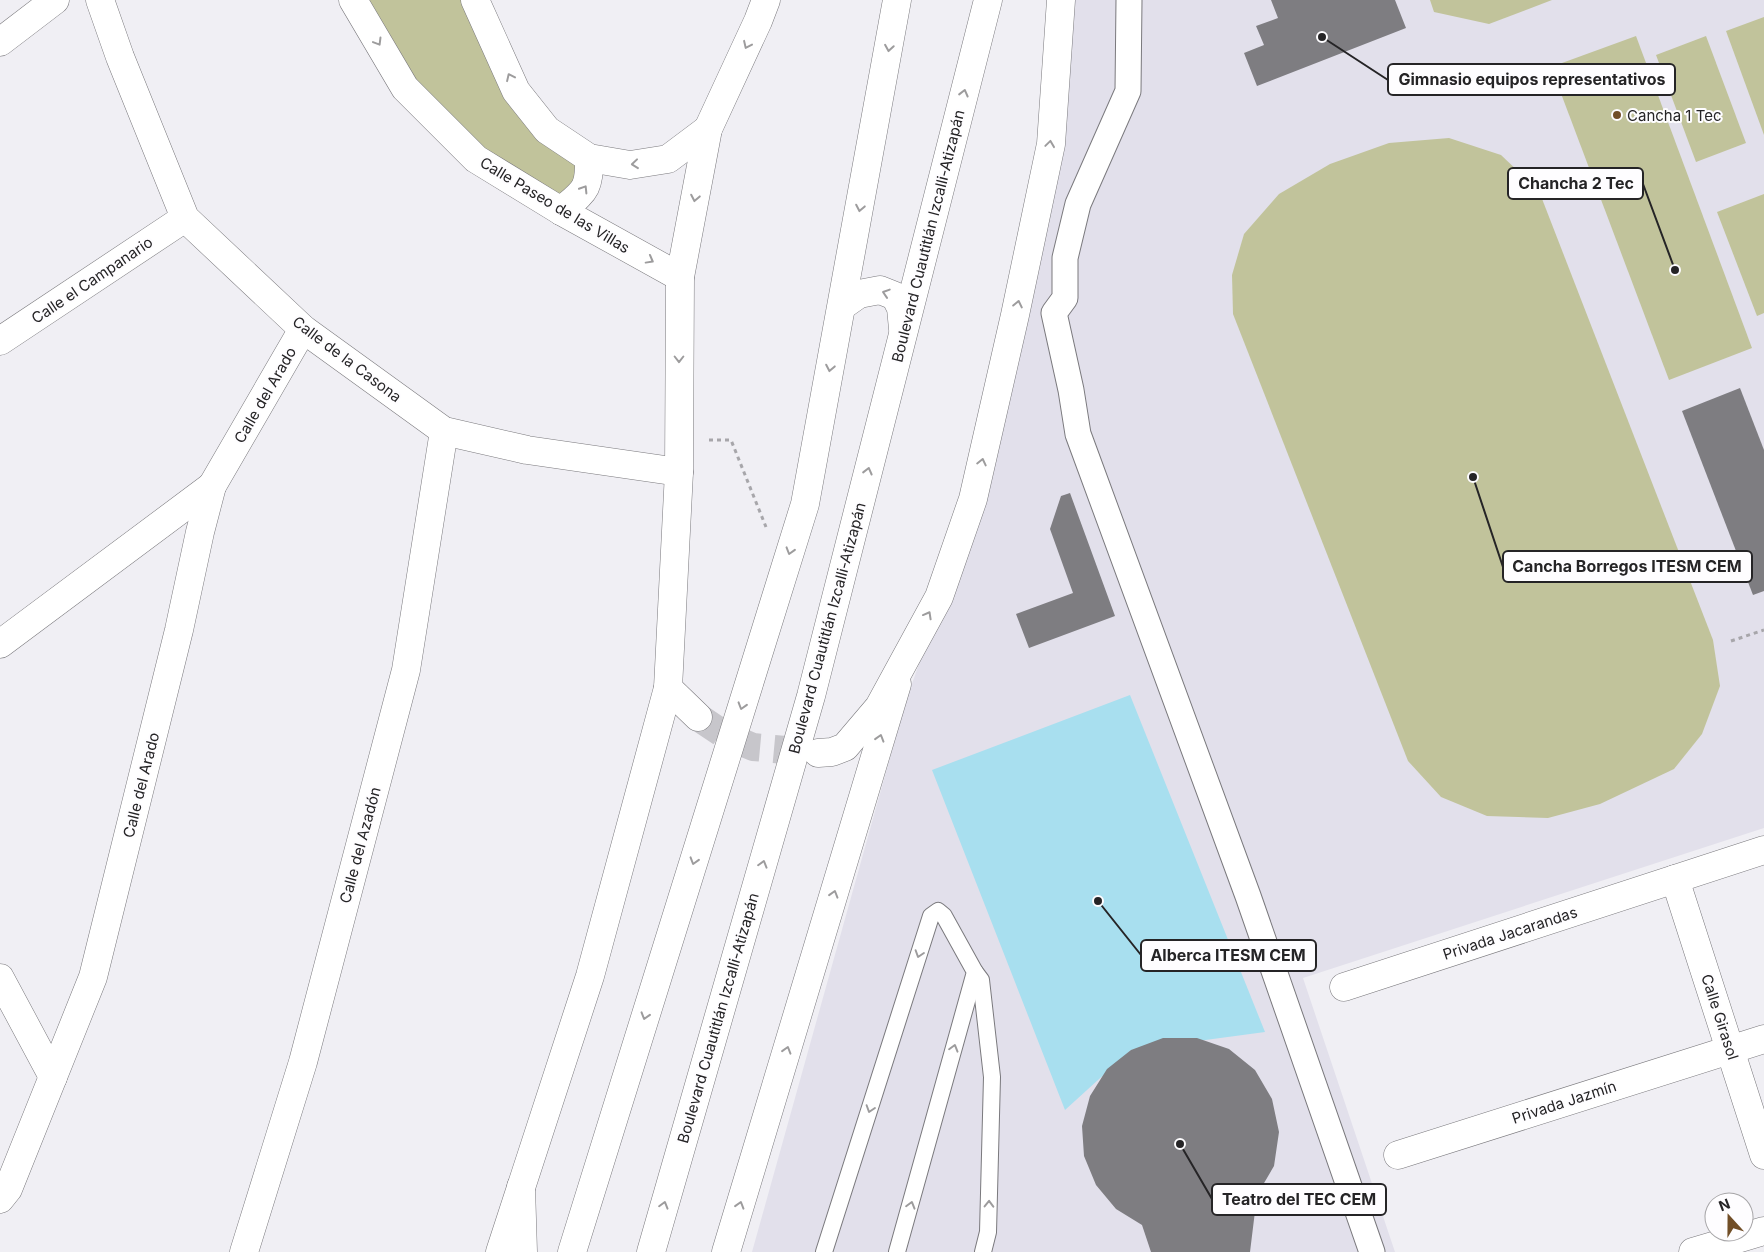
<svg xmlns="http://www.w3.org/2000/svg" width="1764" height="1252" viewBox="0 0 1764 1252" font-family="Inter,sans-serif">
<rect width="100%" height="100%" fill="#f0eff4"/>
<path fill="#e2e0eb" d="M 1072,0 L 1764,0 L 1764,828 L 1303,978 L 1395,1252 L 752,1252 L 905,704 L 978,494 Z"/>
<g fill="#c1c39b">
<path d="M 365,0 L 465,0 L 580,163 L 577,182 L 561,197 L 480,151 L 412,84 Z"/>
<path d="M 1430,0 L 1552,0 L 1489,24 L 1434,12 Z"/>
<path d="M 1764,17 L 1764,135 L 1726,31 Z"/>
<path d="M 1636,36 L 1752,348 L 1669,380 L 1551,67 Z"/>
<path d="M 1706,36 L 1746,143 L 1696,162 L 1656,55 Z"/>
<path d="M 1449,138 L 1501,155 L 1539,191 L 1713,640 L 1720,686 L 1702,734 L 1674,769 L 1600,804 L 1548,818 L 1487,816 L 1441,797 L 1408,761 L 1233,314 L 1232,275 L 1244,234 L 1279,194 L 1330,164 L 1389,143 Z"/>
<path d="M 1764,194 L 1764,313 L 1757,316 L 1717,212 Z"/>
</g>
<path fill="#a8dfef" d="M 1130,695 L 1265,1032 L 1131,1050 L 1065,1110 L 932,770 Z"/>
<g fill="#7e7d81">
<path d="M 1271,0 L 1395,0 L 1406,28 L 1257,86 L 1244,53 L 1264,45 L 1256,26 L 1278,18 Z"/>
<path d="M 1740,388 L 1764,450 L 1764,591 L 1753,595 L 1682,411 Z"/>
<path d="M 1070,493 L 1115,616 L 1029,648 L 1016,614 L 1073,593 L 1050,529 L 1061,496 Z"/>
<path d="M 1163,1038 L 1197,1038 L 1229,1049 L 1255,1070 L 1272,1099 L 1279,1132 L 1274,1166 L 1257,1195 L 1250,1252 L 1151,1252 L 1142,1225 L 1116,1209 L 1096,1185 L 1084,1156 L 1082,1126 L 1090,1096 L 1107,1069 L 1131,1050 Z"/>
</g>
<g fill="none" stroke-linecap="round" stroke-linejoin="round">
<path stroke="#c7c6cb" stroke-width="28" stroke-dasharray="28 14" stroke-linecap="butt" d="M 698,717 L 725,735 L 753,747 L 818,753"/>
<defs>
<g id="service">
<path d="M 975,972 L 981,980 L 992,1077 L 988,1232 L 983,1252"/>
<path d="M 824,1252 L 931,916 L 938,911 L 944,916 L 975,972 L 897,1252"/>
</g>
<path id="pedestrian" d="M 1129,0 L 1128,91 L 1078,204 L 1065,258 L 1065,298 L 1054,313 L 1071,390 L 1078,434 L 1248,896 L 1372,1252"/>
<g id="minor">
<path d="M 100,0 L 120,57 L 185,218 L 303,329 L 444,431 L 527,450 L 679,472"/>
<path d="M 0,42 L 55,0"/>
<path d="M 0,341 L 185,218"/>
<path d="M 0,644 L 212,486"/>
<path d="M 1675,879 L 1764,1155"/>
<path d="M 0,978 L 53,1077"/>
<path d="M 1344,987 L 1764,850"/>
<path d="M 1398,1155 L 1764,1039"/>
<path d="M 0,1199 L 8,1189 L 93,977 L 179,630 L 200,532 L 212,486 L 303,329"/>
<path d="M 244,1252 L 303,1062 L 406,670 L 444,431"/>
<path d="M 500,1252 L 590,976 L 668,688"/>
<path d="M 726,1252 L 897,684"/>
<path d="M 1693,1252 L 1764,1231"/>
</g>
<g id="tertiary">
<path d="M 353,0 L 405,88 L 476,159 L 561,211 L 680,277"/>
<path d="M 475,0 L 516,91 L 547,130 L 589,158 L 630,165 L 668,159 L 708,129"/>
<path d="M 561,211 C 584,191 590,190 589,158"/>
<path d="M 698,717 L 668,688 L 679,472 L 680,277 L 708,129 L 758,21 L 766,0"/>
<path d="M 818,753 L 832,752 L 845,747 L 879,707 L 939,597 L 973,499 L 1015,315 L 1051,144 L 1061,0"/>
</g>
<g id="secondary">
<path d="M 842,306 L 859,294 L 880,290 L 895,296 L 901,308 L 903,329"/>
<path d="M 521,1187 L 523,1252"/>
<path d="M 572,1252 L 805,504 L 897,0"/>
<path d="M 651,1252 L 811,696 L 988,0"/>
</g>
</defs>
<use href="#service" stroke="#7a797d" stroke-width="18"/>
<use href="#pedestrian" stroke="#7a797d" stroke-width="27"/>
<use href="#minor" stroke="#7a797d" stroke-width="29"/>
<use href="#tertiary" stroke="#7a797d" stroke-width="29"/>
<use href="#secondary" stroke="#7a797d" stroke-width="29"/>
<g stroke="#a7a6aa" stroke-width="3" stroke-dasharray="4 4" stroke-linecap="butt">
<path d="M 709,440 L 731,440 L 766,527"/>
<path d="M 1731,641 L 1764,630"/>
</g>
<use href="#service" stroke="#fff" stroke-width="16"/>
<use href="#pedestrian" stroke="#fff" stroke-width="25"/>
<use href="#minor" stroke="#fff" stroke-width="28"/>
<use href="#tertiary" stroke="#fff" stroke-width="28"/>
<use href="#secondary" stroke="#fff" stroke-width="28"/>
</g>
<defs><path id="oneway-chevron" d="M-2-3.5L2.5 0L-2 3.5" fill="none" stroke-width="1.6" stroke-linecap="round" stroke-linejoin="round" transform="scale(1.25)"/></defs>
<g stroke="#9d9c9d">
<use href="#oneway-chevron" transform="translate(378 42) rotate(59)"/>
<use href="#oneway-chevron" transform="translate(747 45) rotate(115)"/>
<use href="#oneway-chevron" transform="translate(889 48) rotate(99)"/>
<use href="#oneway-chevron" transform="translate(510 77) rotate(-115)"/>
<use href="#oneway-chevron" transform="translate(964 93) rotate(-76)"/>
<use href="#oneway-chevron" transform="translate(1050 144) rotate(-82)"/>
<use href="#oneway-chevron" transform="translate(635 164) rotate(174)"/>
<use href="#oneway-chevron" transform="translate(584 189) rotate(-58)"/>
<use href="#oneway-chevron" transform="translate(695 198) rotate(101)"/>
<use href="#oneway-chevron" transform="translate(860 208) rotate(101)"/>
<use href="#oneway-chevron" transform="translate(650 260) rotate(29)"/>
<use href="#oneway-chevron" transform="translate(886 293) rotate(-162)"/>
<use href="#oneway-chevron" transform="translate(1018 304) rotate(-78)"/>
<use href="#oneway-chevron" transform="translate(679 359) rotate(90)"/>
<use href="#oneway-chevron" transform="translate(830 368) rotate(101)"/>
<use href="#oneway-chevron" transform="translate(982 462) rotate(-77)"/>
<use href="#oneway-chevron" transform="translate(868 471) rotate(-76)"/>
<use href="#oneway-chevron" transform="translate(790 551) rotate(107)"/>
<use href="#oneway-chevron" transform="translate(928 615) rotate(-61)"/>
<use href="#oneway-chevron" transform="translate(742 706) rotate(107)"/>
<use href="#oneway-chevron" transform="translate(880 738) rotate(-73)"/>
<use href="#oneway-chevron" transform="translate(694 861) rotate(107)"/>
<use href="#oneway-chevron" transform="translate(763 864) rotate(-74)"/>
<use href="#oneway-chevron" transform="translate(834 894) rotate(-73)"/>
<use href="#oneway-chevron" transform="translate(919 954) rotate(108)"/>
<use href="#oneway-chevron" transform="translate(645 1016) rotate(107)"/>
<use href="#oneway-chevron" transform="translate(954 1048) rotate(-74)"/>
<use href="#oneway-chevron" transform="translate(787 1050) rotate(-73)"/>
<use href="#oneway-chevron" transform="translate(870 1109) rotate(108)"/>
<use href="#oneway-chevron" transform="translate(989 1204) rotate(-89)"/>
<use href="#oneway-chevron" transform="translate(664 1205) rotate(-74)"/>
<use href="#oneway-chevron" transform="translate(740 1205) rotate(-73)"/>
<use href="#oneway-chevron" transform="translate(911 1205) rotate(-74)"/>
</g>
<circle fill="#714e27" stroke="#fefdff" stroke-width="2" cx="1617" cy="115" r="5"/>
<g text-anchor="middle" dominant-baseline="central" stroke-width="4" stroke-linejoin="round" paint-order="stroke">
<g font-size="15" fill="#252426" stroke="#fefdff" text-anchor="start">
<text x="1627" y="115">Cancha 1 Tec</text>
</g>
<g font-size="15" fill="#252426" stroke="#fefdff">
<text transform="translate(555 205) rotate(31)">Calle Paseo de las Villas</text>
<text transform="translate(928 236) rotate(-76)">Boulevard Cuautitlán Izcalli-Atizapán</text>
<text transform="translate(92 280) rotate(-34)">Calle el Campanario</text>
<text transform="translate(347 359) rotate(37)">Calle de la Casona</text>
<text transform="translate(265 395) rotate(-60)">Calle del Arado</text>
<text transform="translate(827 628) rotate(-75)">Boulevard Cuautitlán Izcalli-Atizapán</text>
<text transform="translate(141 785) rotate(-76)">Calle del Arado</text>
<text transform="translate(360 845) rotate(-75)">Calle del Azadón</text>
<text transform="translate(1510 933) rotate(-18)">Privada Jacarandas</text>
<text transform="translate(1720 1017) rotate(72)">Calle Girasol</text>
<text transform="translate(718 1018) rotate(-74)">Boulevard Cuautitlán Izcalli-Atizapán</text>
<text transform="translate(1564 1102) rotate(-18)">Privada Jazmín</text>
</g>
</g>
<path fill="none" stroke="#252426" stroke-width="2" d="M1322 37L1388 80M1675 270L1643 184M1473 477L1503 567M1098 901L1141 955M1180 1144L1212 1199"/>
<g fill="#252426" stroke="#fefdff" stroke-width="2">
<circle cx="1322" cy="37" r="5"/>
<circle cx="1675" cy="270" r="5"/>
<circle cx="1473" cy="477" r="5"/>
<circle cx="1098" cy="901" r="5"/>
<circle cx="1180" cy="1144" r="5"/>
</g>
<g fill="#fefdff" stroke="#252426" stroke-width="2">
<rect x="1388" y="64" width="287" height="31" rx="5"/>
<rect x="1508" y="168" width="135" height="31" rx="5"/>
<rect x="1503" y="551" width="249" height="31" rx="5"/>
<rect x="1141" y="940" width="175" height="31" rx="5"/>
<rect x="1212" y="1184" width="174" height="31" rx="5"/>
</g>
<g font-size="16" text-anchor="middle" font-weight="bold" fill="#252426">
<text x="1532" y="85">Gimnasio equipos representativos</text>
<text x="1576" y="189">Chancha 2 Tec</text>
<text x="1627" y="572">Cancha Borregos ITESM CEM</text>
<text x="1228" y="961">Alberca ITESM CEM</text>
<text x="1299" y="1205">Teatro del TEC CEM</text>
</g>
<g transform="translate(1729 1217) rotate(339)"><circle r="24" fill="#fefdff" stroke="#a7a6a8"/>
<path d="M0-4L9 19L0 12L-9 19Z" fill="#714e27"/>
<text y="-8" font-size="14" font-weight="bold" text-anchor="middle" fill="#252426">N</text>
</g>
</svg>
